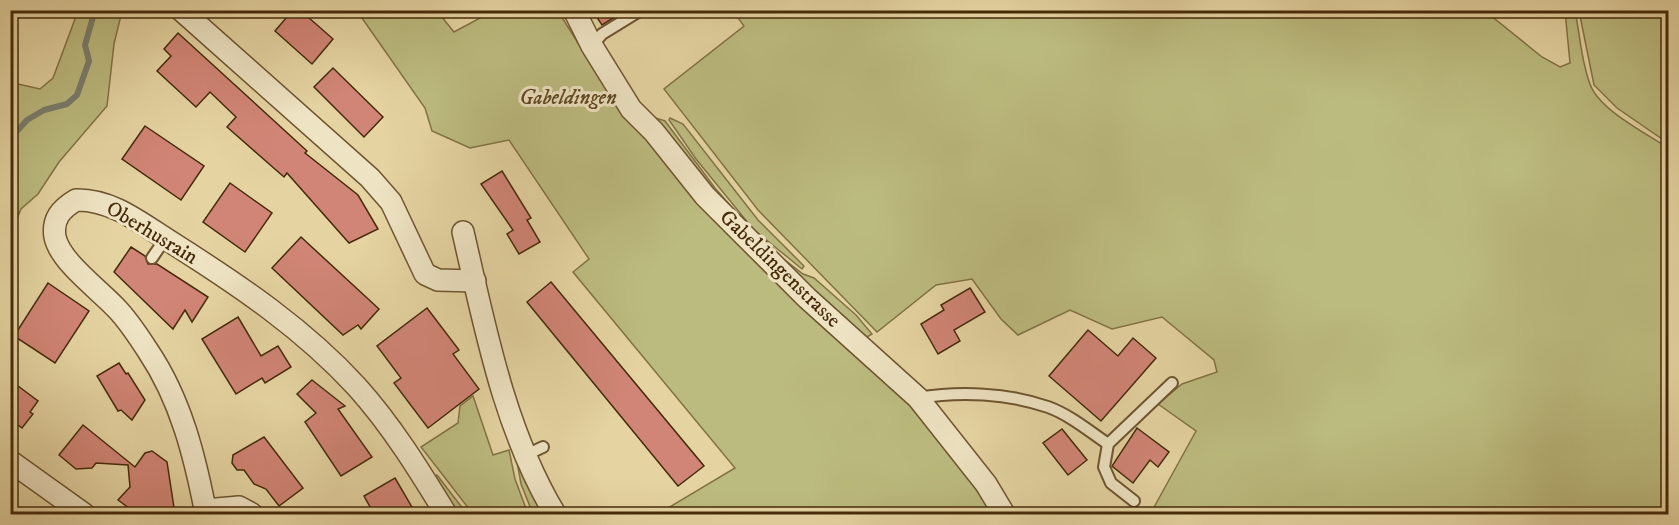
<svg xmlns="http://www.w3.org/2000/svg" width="1679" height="525" viewBox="0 0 1679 525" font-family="'IM FELL DW Pica',serif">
<rect width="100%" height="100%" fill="#e5d4a2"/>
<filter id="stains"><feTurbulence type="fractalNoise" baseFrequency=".00333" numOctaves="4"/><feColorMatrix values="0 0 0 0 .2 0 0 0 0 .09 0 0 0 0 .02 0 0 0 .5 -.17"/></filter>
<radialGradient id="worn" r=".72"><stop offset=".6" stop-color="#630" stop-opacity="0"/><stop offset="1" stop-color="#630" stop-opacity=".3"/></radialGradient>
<g fill="#bcbb7f" stroke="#817344" stroke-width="1.5">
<path d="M 78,11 L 122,11 L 114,44 L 107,106 L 59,162 L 38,194 L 21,209 L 11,234 L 11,79 L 18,84 L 40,89 L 53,78 Z"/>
<path d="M 357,11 L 437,11 L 454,32 L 493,11 L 558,11 L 623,115 L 908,403 L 970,479 L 992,514 L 658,514 L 735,468 L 573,272 L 589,259 L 509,140 L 470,148 L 432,131 L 425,108 Z"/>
<path d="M 733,11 L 1485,11 L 1542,57 L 1560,67 L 1570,63 L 1565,11 L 1575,11 C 1580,34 1581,61 1590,84 C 1599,110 1646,133 1668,148 L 1668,514 L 1166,514 L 1153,509 L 1196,431 L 1158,404 L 1182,384 L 1217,372 L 1214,360 L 1162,317 L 1112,329 L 1070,310 L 1018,335 L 1001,319 L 972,279 L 936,285 L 877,332 L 758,210 L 664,89 L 744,26 Z"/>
<path d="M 1579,11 L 1668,11 L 1668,143 L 1617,108 L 1594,85 Z"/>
<path d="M 649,116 L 665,121 L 715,188 L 764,244 L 803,274 L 814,278 L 856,315 L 872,334 L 867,337 L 855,334 L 748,236 Z"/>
<path d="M 670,118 L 683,124 L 758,220 L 804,266 L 802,269 L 753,229 L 696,159 L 669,120 Z"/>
<path d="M 473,396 L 493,455 L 509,450 L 515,479 L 528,514 L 473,514 L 421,447 L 458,423 L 460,406 Z"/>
<path d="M 516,456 L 545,514 L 533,514 L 521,484 Z"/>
<path d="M 437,475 L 467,514 L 456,514 L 433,476 Z"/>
</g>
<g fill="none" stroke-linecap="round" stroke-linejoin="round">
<path stroke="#797e6e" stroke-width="6" d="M 10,139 L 27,120 L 44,110 L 67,104 L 77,95 L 89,61 L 85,45 L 95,10"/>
</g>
<g fill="#d18576" stroke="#462b0a" stroke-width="1.5">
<path d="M 293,10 L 300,10 L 333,39 L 312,64 L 275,31 Z"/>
<path d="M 592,10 L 626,10 L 602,25 Z"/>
<path d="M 178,33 L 307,151 L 305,153 L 358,195 L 378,229 L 349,243 L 287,173 L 284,177 L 227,127 L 236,117 L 210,92 L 196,107 L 157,71 L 171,56 L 164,49 Z"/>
<path d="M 333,68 L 383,117 L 364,137 L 314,87 Z"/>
<path d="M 145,126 L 204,166 L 181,200 L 122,159 Z"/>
<path d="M 502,171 L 531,218 L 527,220 L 540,242 L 519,254 L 507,234 L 513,230 L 481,184 Z"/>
<path d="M 230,183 L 272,213 L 245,252 L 203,222 Z"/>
<path d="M 301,237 L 379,309 L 361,329 L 358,325 L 343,335 L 272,268 Z"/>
<path d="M 131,247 L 145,256 L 148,264 L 157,264 L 208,297 L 192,322 L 185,310 L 173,329 L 114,272 Z"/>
<path d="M 551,282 L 704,466 L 678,486 L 527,302 Z"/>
<path d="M 48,283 L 89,311 L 55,363 L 14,336 Z"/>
<path d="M 970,288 L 985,312 L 954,330 L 960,341 L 938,354 L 921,324 L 944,310 L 941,305 Z"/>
<path d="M 427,308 L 459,350 L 453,354 L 479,389 L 428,428 L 394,383 L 401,378 L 377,346 Z"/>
<path d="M 238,317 L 261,356 L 278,346 L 291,367 L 265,383 L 262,378 L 236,394 L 202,339 Z"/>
<path d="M 1088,330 L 1118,356 L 1133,338 L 1156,358 L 1101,421 L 1049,376 Z"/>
<path d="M 119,363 L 126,374 L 128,373 L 145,400 L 132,420 L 121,410 L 118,411 L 97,376 Z"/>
<path d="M 10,380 L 38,401 L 30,412 L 33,414 L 22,428 L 10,419 Z"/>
<path d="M 312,380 L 345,406 L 338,409 L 372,457 L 341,476 L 305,422 L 316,413 L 297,394 Z"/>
<path d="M 83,425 L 135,467 L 145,453 L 152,451 L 167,462 L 175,514 L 137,514 L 118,500 L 130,487 L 128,465 L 96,463 L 92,468 L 76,469 L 59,455 Z"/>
<path d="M 1137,428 L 1169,452 L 1158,467 L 1150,460 L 1133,483 L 1112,466 Z"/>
<path d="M 1062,429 L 1087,460 L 1068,475 L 1043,443 Z"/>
<path d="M 264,437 L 303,488 L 279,506 L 266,489 L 254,484 L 244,470 L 237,470 L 232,463 L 233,455 Z"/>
<path d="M 395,478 L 416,514 L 374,514 L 364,496 Z"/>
</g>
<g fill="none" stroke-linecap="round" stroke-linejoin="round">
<defs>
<g id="lane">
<path d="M 592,46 L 602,34 L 641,10"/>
<path d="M 152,258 L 165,239"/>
<path d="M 918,398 C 960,391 1008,393 1048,407 C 1070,415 1089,431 1108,444"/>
<path d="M 526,455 L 543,447"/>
<path d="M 1134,501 L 1111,483 L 1104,467 L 1108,444 L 1172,383"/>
</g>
<g id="street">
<path d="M 181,10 L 370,178 L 391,202 L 425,274 L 438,280 L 475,281"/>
<path d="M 574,10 L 592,46 L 631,109 L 654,132 L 705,196 L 807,298 L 918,398 L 986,484 L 1004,514"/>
<path d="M 463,232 C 485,327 504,429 555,514"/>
<path d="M 10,461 L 84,514"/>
<path d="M 205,510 L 239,507 L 252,514"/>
<path d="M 206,514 C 195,457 181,400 148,351 C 139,337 129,322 118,310 C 101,291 60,262 55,237 C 52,219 61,209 76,200 C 113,199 143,225 174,244 C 240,286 304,329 357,387 C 392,426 419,470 446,514"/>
</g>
</defs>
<use href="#lane" stroke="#6e5530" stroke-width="14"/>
<use href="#street" stroke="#6e5530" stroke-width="24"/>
<use href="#lane" stroke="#eee3c3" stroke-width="10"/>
<use href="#street" stroke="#eee3c3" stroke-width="21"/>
</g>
<g text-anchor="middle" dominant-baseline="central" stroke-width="6" stroke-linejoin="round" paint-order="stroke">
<g font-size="21" font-style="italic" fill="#5e4821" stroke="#eee3c3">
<text x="568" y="98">Gabeldingen</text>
</g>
<g font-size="21" fill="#462b0a" stroke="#eee3c3">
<text transform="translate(152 233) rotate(31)">Oberhusrain</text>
<text transform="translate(780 269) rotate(44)">Gabeldingenstrasse</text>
</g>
</g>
<rect width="1679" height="525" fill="none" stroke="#e5d4a2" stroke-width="36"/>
<rect x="12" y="12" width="1655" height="501" fill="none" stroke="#462b0a" stroke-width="3"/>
<rect x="18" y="18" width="1643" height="489" fill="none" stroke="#462b0a" stroke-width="1.5"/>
<rect width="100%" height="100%" filter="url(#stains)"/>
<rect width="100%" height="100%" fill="url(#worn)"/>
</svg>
